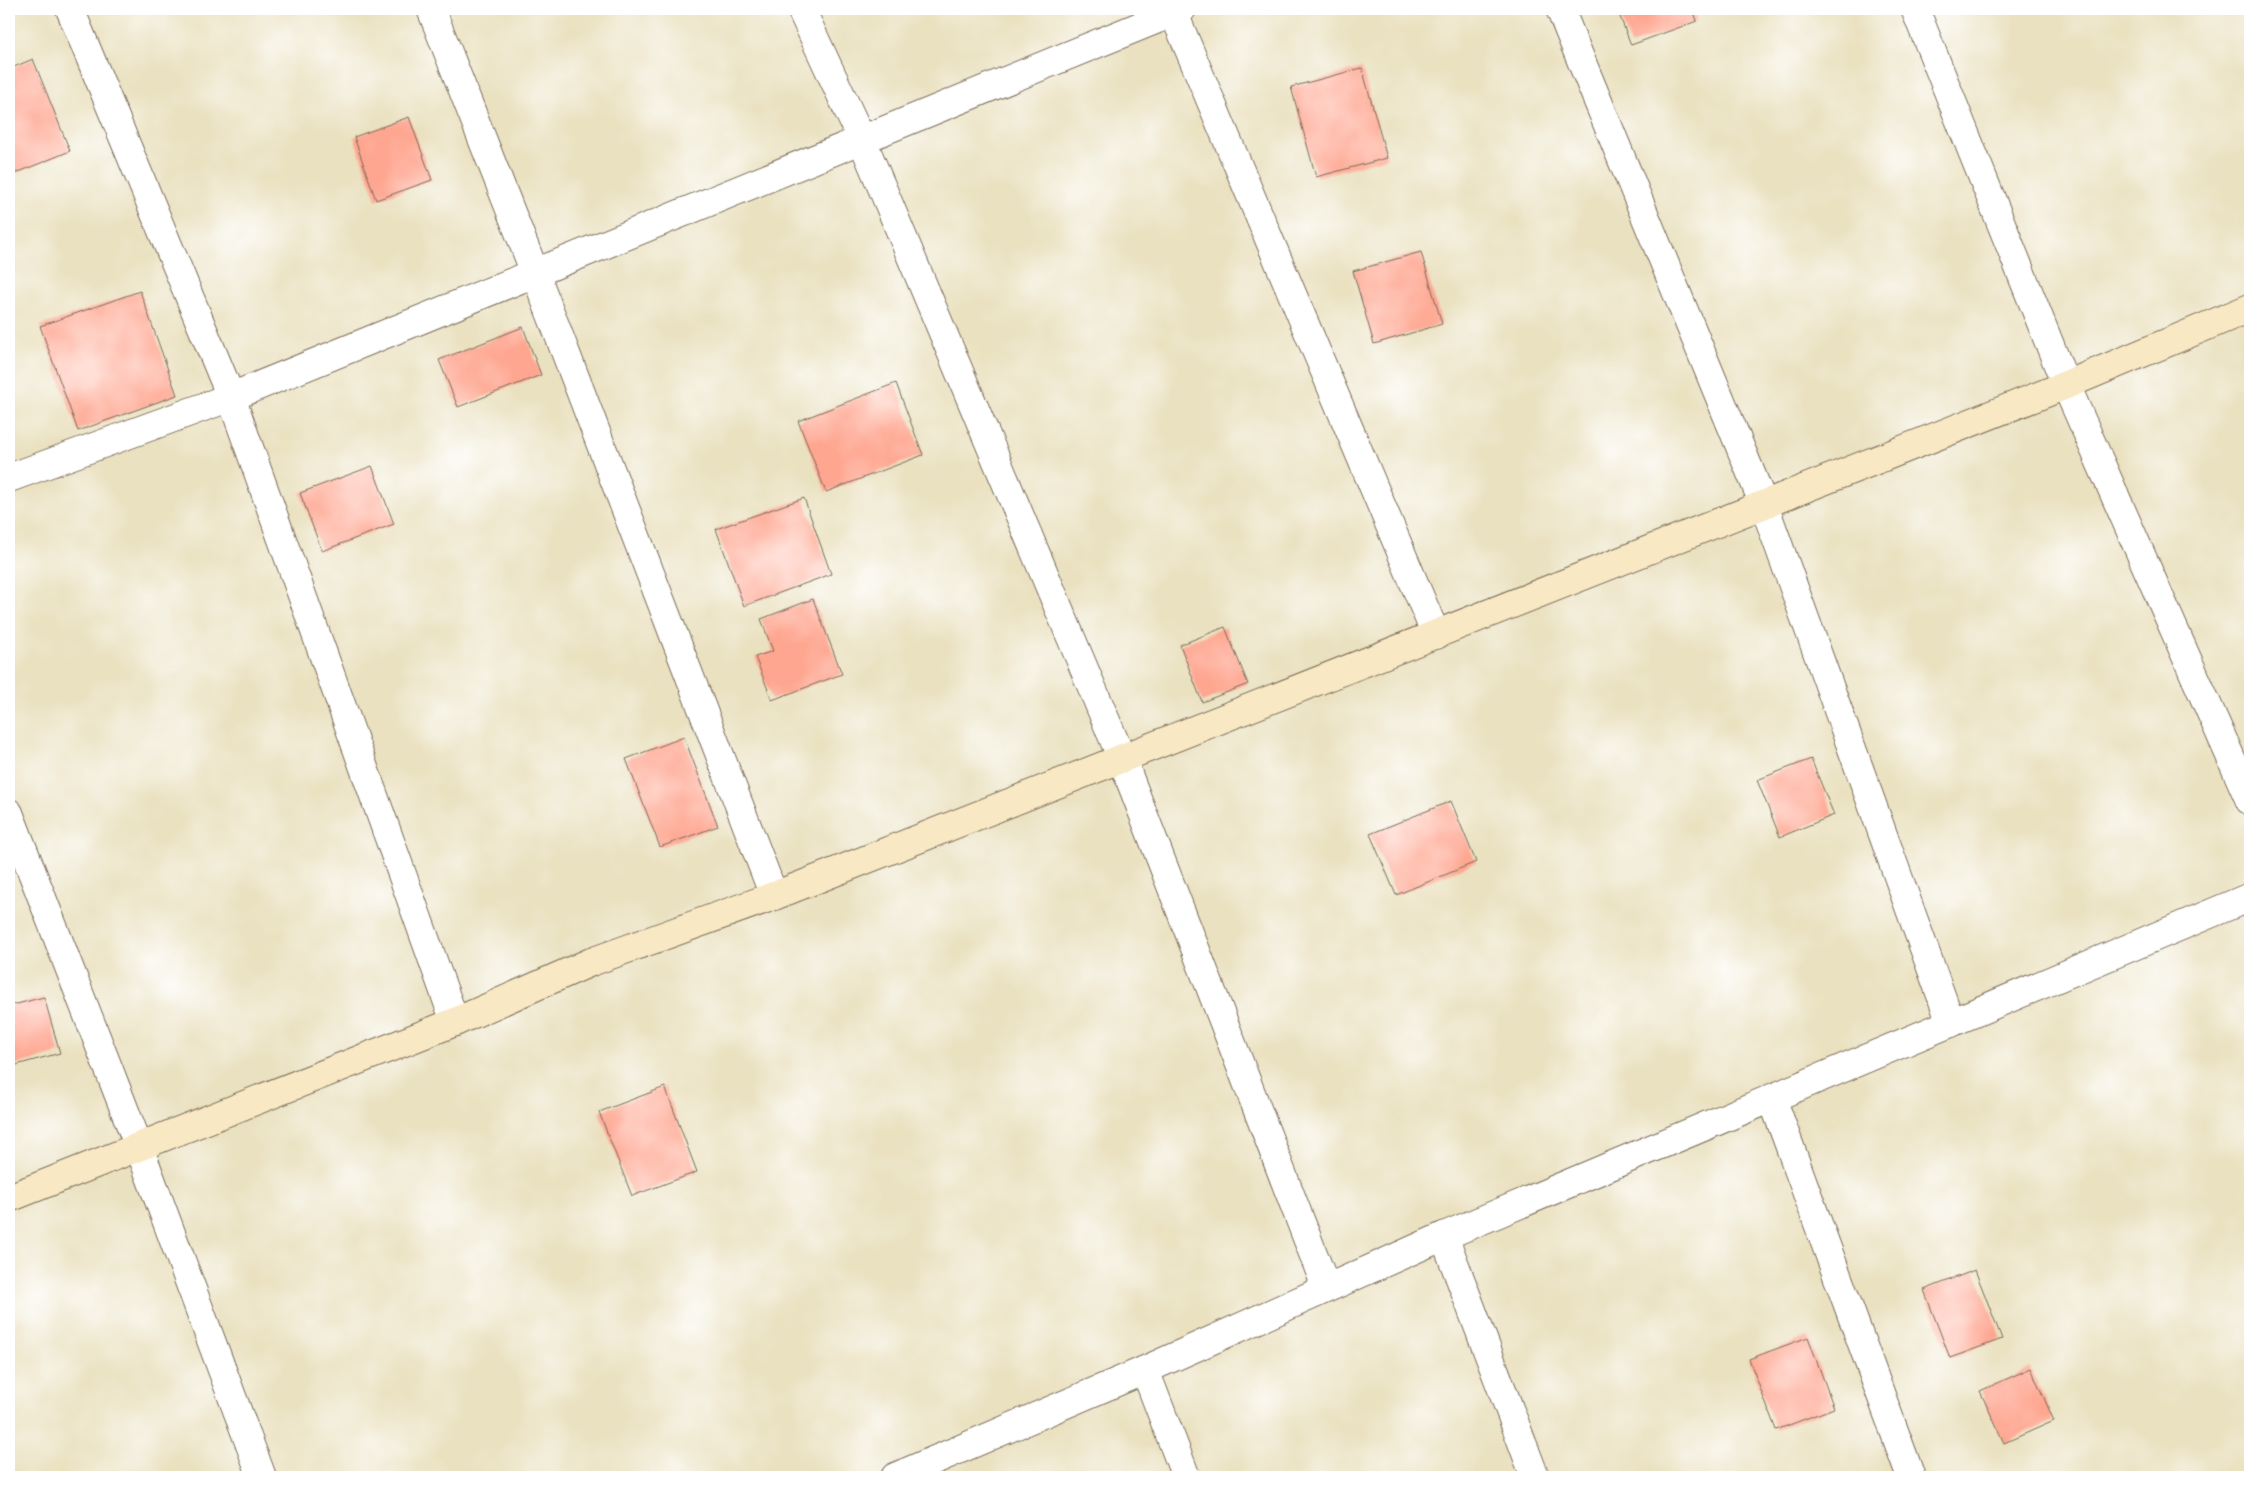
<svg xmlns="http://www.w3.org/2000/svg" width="2259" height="1486" viewBox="0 0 2259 1486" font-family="'Shantell Sans',sans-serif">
<rect width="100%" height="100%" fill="#fff"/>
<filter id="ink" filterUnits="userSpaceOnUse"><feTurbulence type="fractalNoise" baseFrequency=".02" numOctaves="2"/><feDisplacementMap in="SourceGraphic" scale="10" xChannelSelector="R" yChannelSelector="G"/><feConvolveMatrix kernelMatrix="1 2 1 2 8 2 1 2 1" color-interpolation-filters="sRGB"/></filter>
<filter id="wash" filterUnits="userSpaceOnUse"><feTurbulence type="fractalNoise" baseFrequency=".0096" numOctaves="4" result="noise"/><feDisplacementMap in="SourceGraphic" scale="20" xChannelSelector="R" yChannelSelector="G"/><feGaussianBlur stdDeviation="1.12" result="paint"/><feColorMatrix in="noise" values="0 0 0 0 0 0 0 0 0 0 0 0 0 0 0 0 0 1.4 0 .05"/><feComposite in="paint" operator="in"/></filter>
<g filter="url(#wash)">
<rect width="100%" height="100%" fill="#eae1c0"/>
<g id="blocks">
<g fill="#fea690">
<path d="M 1617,9 L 1693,9 L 1697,21 L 1631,45 Z"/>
<path d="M 33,59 L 70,151 L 9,176 L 9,69 Z"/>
<path d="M 1362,68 L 1387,158 L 1316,177 L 1291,87 Z"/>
<path d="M 409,117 L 432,180 L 376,200 L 354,137 Z"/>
<path d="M 1421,252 L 1442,324 L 1374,344 L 1353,271 Z"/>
<path d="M 140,291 L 177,395 L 78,431 L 40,326 Z"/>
<path d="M 523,327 L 541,375 L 458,407 L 439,360 Z"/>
<path d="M 896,383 L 923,455 L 826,492 L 798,421 Z"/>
<path d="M 372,466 L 394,524 L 322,551 L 300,493 Z"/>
<path d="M 804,498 L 831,574 L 744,606 L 716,529 Z"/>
<path d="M 813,599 L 842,674 L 772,700 L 755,657 L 773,651 L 761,619 Z"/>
<path d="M 1225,627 L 1248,684 L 1202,702 L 1180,645 Z"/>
<path d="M 684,737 L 718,826 L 660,847 L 626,759 Z"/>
<path d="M 1811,759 L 1834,815 L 1780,837 L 1757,780 Z"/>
<path d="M 1451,801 L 1476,862 L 1396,895 L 1370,834 Z"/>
<path d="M 44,997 L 60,1053 L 9,1067 L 9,1006 Z"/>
<path d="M 665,1087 L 697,1172 L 632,1196 L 599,1112 Z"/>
<path d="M 1975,1270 L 2002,1339 L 1950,1358 L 1924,1290 Z"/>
<path d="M 1808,1337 L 1834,1408 L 1776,1430 L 1749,1359 Z"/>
<path d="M 2031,1368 L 2054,1421 L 2004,1443 L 1980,1391 Z"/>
</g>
</g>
</g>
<g filter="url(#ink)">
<use href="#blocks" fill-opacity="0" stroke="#786a57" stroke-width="1"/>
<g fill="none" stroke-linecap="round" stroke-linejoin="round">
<defs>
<g id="street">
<path d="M 70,9 L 231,397 L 455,1022"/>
<path d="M 431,9 L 535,273 L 774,896"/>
<path d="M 801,9 L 862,140 L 1122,759 L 1326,1287"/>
<path d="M 1172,9 L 1436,635"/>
<path d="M 1560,9 L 1764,505 L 1951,1023"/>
<path d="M 1915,9 L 2066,385 L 2250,801"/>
<path d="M 9,478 L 231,397 L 1182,9"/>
<path d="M 9,813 L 139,1147 L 262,1477"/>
<path d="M 1772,1098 L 1911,1477"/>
<path d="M 1444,1236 L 1535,1477"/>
<path d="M 1145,1370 L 1186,1477"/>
<path d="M 895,1477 L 1145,1370 L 1444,1236 L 2250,897"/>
</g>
<path id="secondary" d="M 9,1198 L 455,1022 L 591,962 L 774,896 L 2066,385 L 2250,308"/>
</defs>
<use href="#street" stroke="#786a57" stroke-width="30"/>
<use href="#secondary" stroke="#786a57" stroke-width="30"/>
<use href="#street" stroke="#fff" stroke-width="28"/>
<use href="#secondary" stroke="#f8e8c3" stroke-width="28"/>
</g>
</g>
<rect width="2259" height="1486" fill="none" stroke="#fff" stroke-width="30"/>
</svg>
